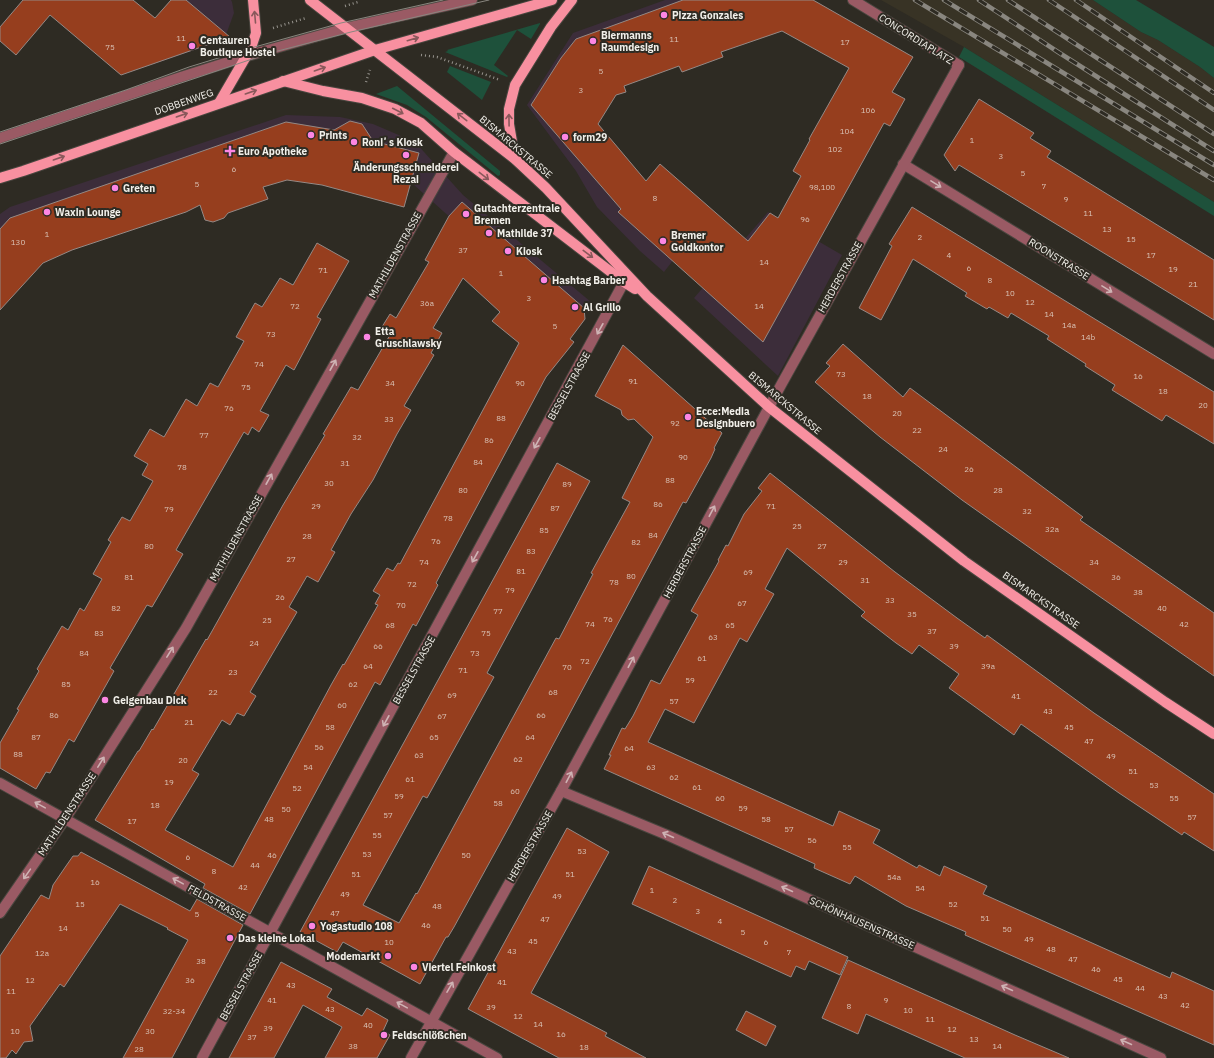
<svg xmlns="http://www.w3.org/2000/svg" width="1214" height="1058" viewBox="0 0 1214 1058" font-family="'IBM Plex Sans',sans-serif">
<rect width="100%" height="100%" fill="#2e2b23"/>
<g fill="#3c2d3a">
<path d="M 171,0 L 231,0 L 232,2 L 234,13 L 224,40 L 121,75 L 114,68 Z"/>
<path d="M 665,0 L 800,0 L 603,71 L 579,110 L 643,180 L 698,228 L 664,272 L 640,251 L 597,207 L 576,171 L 527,105 L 573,33 Z"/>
<path d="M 286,115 L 340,117 L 373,124 L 415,142 L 463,195 L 591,302 L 571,326 L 394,167 L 297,143 L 0,265 L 0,214 L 10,207 Z"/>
<path d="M 768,212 L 842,255 L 778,376 L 694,298 Z"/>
</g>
<path fill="#383325" d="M 881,0 L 1093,0 L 1141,32 L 1158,40 L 1200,67 L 1214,78 L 1214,202 L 964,47 Z"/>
<g fill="#1e513b">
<path d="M 1093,0 L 1136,0 L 1214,47 L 1214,78 L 1200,67 L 1158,40 L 1141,32 Z"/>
<path d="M 540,23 L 540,24 L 531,39 L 517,30 L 494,65 L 508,76 L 507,77 L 445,52 L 448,51 L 447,50 Z"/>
<path d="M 964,47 L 1214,202 L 1214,216 L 959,57 Z"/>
<path d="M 450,66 L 491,82 L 482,100 L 447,72 Z"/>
<path d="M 397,86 L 500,171 L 500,175 L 498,176 L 426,117 L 407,105 L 376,94 Z"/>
</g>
<g fill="#963e1e" stroke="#948985" fill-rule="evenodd">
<path d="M 23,0 L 133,0 L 155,18 L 171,0 L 186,0 L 230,37 L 121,75 L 50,15 L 16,55 L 0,41 L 0,27 Z"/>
<path d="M 683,0 L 813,0 L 913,57 L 892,92 L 905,99 L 890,126 L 884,123 L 763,342 L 618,212 L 621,209 L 531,105 L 561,58 L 576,39 ZM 782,31 L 849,68 L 809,139 L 810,140 L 793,171 L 801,176 L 778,218 L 770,213 L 748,241 L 660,164 L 646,181 L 598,124 L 616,95 L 626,92 L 624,86 L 679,66 L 682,72 L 723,57 L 721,52 Z"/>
<path d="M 979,99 L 1034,133 L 1030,138 L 1051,151 L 1047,157 L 1214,260 L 1214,320 L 959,165 L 955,171 L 944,155 Z"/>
<path d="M 350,121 L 362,124 L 373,141 L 419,153 L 404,207 L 322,185 L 287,180 L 263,187 L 268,199 L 228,213 L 224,218 L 213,222 L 205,220 L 200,205 L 186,212 L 72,250 L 43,263 L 0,310 L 0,229 L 10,218 L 286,122 L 334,130 Z"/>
<path d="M 462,202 L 584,308 L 585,319 L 570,339 L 574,342 L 546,377 L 436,583 L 438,585 L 416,626 L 413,624 L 380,685 L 375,682 L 250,914 L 203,888 L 205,884 L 95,820 L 138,751 L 139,751 L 152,729 L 153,730 L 206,639 L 207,640 L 283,505 L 325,435 L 323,434 L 351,387 L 358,390 L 390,335 L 380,330 L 390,314 L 396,318 L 429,262 L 425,260 L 449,216 ZM 463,278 L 500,312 L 492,321 L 519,343 L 400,564 L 398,563 L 393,571 L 387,568 L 373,591 L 380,595 L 375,604 L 378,605 L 344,665 L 343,664 L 331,685 L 233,867 L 165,830 L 199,774 L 192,770 L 222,720 L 230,725 L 237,713 L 244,716 L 256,696 L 250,692 L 297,612 L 289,607 L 307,576 L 318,582 L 335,552 L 331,550 L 351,514 L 373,480 L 397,434 L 411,410 L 404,406 L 434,355 L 431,353 L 442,333 L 433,328 Z"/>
<path d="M 912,207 L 1214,392 L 1214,444 L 1166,415 L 1162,421 L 1112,390 L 1115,385 L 1085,366 L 1086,364 L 1047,339 L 1049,336 L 1011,313 L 1008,318 L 989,307 L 987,309 L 965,296 L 967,293 L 913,259 L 881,320 L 859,308 L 892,246 L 889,244 Z"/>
<path d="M 317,243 L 349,261 L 317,317 L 321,319 L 294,370 L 286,365 L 260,411 L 269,415 L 259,432 L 252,427 L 248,435 L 244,432 L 176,550 L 183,554 L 152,607 L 147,605 L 110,668 L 114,671 L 84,724 L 74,742 L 69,739 L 50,773 L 46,772 L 36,789 L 0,768 L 0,743 L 19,710 L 17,709 L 39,671 L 37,669 L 62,626 L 68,630 L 80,608 L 84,611 L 102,579 L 93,574 L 111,542 L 108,540 L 122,517 L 130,521 L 153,481 L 142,475 L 148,464 L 134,456 L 150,429 L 164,437 L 186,399 L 197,406 L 210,383 L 218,387 L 244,341 L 236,337 L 255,303 L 262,307 L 280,278 L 293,285 Z"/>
<path d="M 843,344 L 903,397 L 910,388 L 1083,517 L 1080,520 L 1214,613 L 1214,676 L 1050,562 L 962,500 L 880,437 L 837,401 L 815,382 L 830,366 L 826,363 Z"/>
<path d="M 623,345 L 722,433 L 714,448 L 715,449 L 711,458 L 686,503 L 683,502 L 510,825 L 454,927 L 448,937 L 446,937 L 420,984 L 343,942 L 337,952 L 300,932 L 557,463 L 590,481 L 487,673 L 494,677 L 427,798 L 423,796 L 363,905 L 399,923 L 416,893 L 417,894 L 556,638 L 559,639 L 593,574 L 591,573 L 630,502 L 622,498 L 653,437 L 634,419 L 628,420 L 622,415 L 621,410 L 595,396 Z"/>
<path d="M 770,473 L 895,572 L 957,618 L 985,638 L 987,635 L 1094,713 L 1214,794 L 1214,851 L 1184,832 L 1182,835 L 1119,793 L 1021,724 L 1014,735 L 949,688 L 959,674 L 919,645 L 912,654 L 896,643 L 861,616 L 865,612 L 787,548 L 765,589 L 774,594 L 747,642 L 740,638 L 694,723 L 665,709 L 648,742 L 833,826 L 839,811 L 880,830 L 873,843 L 917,868 L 919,865 L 940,876 L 944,866 L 987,886 L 983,894 L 1170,978 L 1172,972 L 1214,991 L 1214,1045 L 965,935 L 966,932 L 906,906 L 855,876 L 850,884 L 814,868 L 815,864 L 604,769 L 611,755 L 609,755 L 622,728 L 625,729 L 633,716 L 651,680 L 660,684 L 698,615 L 691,611 L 719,561 L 718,560 L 726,545 L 728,546 L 744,514 L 762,491 L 758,488 Z"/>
<path d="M 567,828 L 609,852 L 531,993 L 607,1033 L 605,1036 L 646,1058 L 559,1058 L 468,1009 Z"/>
<path d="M 81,852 L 190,911 L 197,899 L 243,925 L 172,1058 L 123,1058 L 188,940 L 167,929 L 168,928 L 120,904 L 64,987 L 60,984 L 30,1026 L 33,1041 L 24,1042 L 16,1054 L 12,1050 L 6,1058 L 0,1058 L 0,956 L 41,895 L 49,899 L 53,885 L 66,866 L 73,856 L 78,856 Z"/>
<path d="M 649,866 L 848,957 L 840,975 L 809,961 L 805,970 L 796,966 L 791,977 L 632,904 Z"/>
<path d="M 848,960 L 1015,1035 L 1069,1058 L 965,1058 L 866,1014 L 858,1034 L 822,1018 Z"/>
<path d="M 281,962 L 332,989 L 327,997 L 362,1016 L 367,1008 L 388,1020 L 383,1031 L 390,1035 L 377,1058 L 325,1058 L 342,1027 L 303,1005 L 274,1058 L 229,1058 Z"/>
<path d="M 746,1011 L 776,1026 L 766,1046 L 736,1030 Z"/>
</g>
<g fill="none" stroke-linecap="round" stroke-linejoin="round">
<defs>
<g id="service">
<path d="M 853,0 L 959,65"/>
<path d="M 0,138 L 181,77 L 247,56 L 346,28 L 472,0"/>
</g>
<g id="minor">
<path d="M 903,164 L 1214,354"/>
<path d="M 0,783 L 497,1058"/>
<path d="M 561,791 L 667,835 L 1161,1058"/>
<path d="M 0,913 L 65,819 L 186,628 L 454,152"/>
<path d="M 202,1058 L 624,282"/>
<path d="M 411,1058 L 561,791 L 781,385 L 959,65"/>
</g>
<g id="primary">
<path d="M 310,0 L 515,159 L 546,188 L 647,296 L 769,407 L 964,561 L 1165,702 L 1214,734"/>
<path d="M 283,81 L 323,91 L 362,98 L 395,109 L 421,123 L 454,152 L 624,282 L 635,289"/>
<path d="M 219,103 L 251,48 L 256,33 L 253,0"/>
<path d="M 515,159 L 509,124 L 509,109 L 515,85 L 551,27 L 572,0"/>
<path d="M 0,178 L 23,171 L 375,50 L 552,0"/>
</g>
</defs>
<use href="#service" stroke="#49463f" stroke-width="12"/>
<use href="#minor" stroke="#49463f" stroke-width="12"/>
<use href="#primary" stroke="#49463f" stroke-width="12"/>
<g stroke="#97948e" stroke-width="2.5" stroke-dasharray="1 3" stroke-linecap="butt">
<path d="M 345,6 L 358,2 L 359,0"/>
<path d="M 273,28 L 306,18"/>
<path d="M 421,55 L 437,57 L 500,80"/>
<path d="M 366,82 L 370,70"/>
</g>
<use href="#service" stroke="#9a5a64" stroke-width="10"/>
<use href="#minor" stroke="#9a5a64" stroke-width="10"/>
<use href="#primary" stroke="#f890a0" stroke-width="10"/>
<g stroke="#89867f" stroke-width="1">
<path d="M 0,132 L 126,90 L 189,67 L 251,48 L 341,23 L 443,0"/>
<path d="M 0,144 L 270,53 L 351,32 L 489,0"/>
</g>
<defs>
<g id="rail">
<path d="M 915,0 L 1214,180"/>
<path d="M 944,0 L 1214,165"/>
<path d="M 979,0 L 1058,52 L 1214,151"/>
<path d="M 1008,0 L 1214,134"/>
<path d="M 1049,0 L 1214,110"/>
<path d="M 1076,0 L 1214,93"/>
</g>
</defs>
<use href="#rail" stroke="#89867f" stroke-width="4.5"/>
<use href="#rail" stroke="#2e2b23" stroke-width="3" stroke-dasharray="9" stroke-linecap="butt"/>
</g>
<defs><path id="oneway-shaft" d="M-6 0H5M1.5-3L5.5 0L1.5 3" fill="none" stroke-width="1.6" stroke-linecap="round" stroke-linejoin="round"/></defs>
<g stroke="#89585b">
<use href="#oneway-shaft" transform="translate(255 17) rotate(-95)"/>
<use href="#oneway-shaft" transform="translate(413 39) rotate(-16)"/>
<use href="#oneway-shaft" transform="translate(320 69) rotate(-19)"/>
<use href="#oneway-shaft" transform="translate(251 92) rotate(-19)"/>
<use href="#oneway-shaft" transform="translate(398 111) rotate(27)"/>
<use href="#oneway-shaft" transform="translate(182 115) rotate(-19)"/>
<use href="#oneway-shaft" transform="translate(462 117) rotate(-142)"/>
<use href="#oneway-shaft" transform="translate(509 120) rotate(-91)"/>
<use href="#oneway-shaft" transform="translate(59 158) rotate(-19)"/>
<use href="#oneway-shaft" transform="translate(484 176) rotate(38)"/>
<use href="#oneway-shaft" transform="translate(588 254) rotate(37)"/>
</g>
<g stroke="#ceb3b4">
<use href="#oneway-shaft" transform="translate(936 184) rotate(32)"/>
<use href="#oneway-shaft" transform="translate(1107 289) rotate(32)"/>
<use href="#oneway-shaft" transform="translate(600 329) rotate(119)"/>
<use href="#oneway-shaft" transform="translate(333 365) rotate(-61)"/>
<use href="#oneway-shaft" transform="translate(537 443) rotate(119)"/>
<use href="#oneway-shaft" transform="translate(269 479) rotate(-61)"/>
<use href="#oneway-shaft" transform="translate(712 511) rotate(-62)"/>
<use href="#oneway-shaft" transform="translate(475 557) rotate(119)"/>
<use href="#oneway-shaft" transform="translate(170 652) rotate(-58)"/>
<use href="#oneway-shaft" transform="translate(631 662) rotate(-62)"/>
<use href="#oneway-shaft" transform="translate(386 721) rotate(119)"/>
<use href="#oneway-shaft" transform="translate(101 762) rotate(-58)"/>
<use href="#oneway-shaft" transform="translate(569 777) rotate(-62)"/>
<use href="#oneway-shaft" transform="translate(40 805) rotate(-151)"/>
<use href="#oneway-shaft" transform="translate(668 835) rotate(-156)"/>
<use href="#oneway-shaft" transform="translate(27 874) rotate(125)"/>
<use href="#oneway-shaft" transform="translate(178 881) rotate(-151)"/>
<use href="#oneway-shaft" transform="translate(787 889) rotate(-156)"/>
<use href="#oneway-shaft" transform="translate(450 987) rotate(-60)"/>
<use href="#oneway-shaft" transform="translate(1007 988) rotate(-156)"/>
<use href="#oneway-shaft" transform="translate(402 1005) rotate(-151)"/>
<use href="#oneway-shaft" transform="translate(1126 1042) rotate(-156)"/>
</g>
<g fill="#fc86e4" stroke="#2e2b23" stroke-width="1.5">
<circle cx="664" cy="15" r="4"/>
<circle cx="593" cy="41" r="4"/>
<circle cx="192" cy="46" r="4"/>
<circle cx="311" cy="135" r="4"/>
<circle cx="565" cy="137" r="4"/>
<circle cx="354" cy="142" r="4"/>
<path d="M228 145h4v4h4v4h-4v4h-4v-4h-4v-4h4z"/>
<circle cx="406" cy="155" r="4"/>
<circle cx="115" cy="188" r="4"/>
<circle cx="47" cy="212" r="4"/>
<circle cx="466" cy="214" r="4"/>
<circle cx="489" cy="233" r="4"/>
<circle cx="663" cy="241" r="4"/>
<circle cx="508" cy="251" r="4"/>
<circle cx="544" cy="280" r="4"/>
<circle cx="575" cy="307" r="4"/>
<circle cx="367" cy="337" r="4"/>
<circle cx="688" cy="417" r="4"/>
<circle cx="105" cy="700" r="4"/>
<circle cx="312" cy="926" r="4"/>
<circle cx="230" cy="938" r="4"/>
<circle cx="388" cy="956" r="4"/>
<circle cx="414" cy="967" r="4"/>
<circle cx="384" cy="1035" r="4"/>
</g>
<g text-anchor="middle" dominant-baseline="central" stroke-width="4" stroke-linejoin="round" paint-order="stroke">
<g font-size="8" fill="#dac3b6">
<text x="181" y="38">11</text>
<text x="674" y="39">11</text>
<text x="845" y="42">17</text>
<text x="110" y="47">75</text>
<text x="601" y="71">5</text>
<text x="581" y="90">3</text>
<text x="868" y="110">106</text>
<text x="847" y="131">104</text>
<text x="972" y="140">1</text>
<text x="835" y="149">102</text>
<text x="1001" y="156">3</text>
<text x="234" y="169">6</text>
<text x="1023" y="173">5</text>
<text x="197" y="184">5</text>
<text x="1044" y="186">7</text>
<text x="822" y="187">98,100</text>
<text x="655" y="198">8</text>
<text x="1066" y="199">9</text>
<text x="1088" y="213">11</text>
<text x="805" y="219">96</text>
<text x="1107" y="229">13</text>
<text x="47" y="234">1</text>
<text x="920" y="237">2</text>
<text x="1131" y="239">15</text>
<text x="18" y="242">130</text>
<text x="463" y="250">37</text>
<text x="949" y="255">4</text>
<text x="1151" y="255">17</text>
<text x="764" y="262">14</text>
<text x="969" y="268">6</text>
<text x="1173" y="269">19</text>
<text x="323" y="270">71</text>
<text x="501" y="273">1</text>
<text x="990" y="280">8</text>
<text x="1193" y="284">21</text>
<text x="1010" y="293">10</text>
<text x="529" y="298">3</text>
<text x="1030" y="302">12</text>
<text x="427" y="303">36a</text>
<text x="295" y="306">72</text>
<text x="759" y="306">14</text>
<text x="1049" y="314">14</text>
<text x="1069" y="325">14a</text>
<text x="555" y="326">5</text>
<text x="271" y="334">73</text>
<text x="1088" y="337">14b</text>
<text x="259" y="364">74</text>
<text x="841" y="374">73</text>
<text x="1138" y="376">16</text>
<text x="633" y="381">91</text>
<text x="390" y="383">34</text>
<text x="520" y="383">90</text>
<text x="246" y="387">75</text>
<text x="1163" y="391">18</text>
<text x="867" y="396">18</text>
<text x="1203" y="405">20</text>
<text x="229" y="408">76</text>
<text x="897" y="413">20</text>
<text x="501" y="418">88</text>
<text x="389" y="419">33</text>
<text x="675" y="423">92</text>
<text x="917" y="430">22</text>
<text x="204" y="435">77</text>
<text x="357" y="437">32</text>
<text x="489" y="440">86</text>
<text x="943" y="449">24</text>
<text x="683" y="457">90</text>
<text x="478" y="462">84</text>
<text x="345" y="463">31</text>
<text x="182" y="467">78</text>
<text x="969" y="469">26</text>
<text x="670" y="480">88</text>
<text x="329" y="483">30</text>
<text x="567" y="484">89</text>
<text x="463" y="490">80</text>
<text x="998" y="490">28</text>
<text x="658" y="504">86</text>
<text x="316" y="506">29</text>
<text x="771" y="506">71</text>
<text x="555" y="508">87</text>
<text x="169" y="509">79</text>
<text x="1027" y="511">32</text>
<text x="448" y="518">78</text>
<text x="797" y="526">25</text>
<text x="1052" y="529">32a</text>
<text x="544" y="530">85</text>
<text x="653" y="535">84</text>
<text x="307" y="536">28</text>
<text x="436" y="541">76</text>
<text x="636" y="542">82</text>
<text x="149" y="546">80</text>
<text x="822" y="546">27</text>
<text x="531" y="551">83</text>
<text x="291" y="559">27</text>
<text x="424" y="562">74</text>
<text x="843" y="562">29</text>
<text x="1094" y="562">34</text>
<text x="521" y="571">81</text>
<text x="748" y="572">69</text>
<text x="631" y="576">80</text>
<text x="129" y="577">81</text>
<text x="1116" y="577">36</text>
<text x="865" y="580">31</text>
<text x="614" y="582">78</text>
<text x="412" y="584">72</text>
<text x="510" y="590">79</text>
<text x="1138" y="592">38</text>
<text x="280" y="597">26</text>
<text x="890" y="600">33</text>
<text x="742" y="603">67</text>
<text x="401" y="605">70</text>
<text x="116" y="608">82</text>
<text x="1162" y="608">40</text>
<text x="498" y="611">77</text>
<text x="912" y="614">35</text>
<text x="608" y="619">76</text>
<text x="267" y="620">25</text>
<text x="590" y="624">74</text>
<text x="1184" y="624">42</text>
<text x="390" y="625">68</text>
<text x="730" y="625">65</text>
<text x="932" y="631">37</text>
<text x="99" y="633">83</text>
<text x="486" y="633">75</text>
<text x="713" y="637">63</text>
<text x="254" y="643">24</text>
<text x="378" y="646">66</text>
<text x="954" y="646">39</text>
<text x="84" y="653">84</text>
<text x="475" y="653">73</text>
<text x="702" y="658">61</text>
<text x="585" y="661">72</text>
<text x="368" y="666">64</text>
<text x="988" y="666">39a</text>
<text x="567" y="667">70</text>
<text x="463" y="670">71</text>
<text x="233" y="672">23</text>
<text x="690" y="680">59</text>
<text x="66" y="684">85</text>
<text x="353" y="684">62</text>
<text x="213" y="692">22</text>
<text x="553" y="692">68</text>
<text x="452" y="695">69</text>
<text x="1016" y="696">41</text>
<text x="674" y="701">57</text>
<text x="342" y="705">60</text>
<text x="1048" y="711">43</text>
<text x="54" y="715">86</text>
<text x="541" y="715">66</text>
<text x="442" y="716">67</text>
<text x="189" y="722">21</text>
<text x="330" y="727">58</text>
<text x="1069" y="727">45</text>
<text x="36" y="737">87</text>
<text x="434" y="737">65</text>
<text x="530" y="737">64</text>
<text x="1089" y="741">47</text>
<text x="319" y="747">56</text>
<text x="629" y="748">64</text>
<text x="18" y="754">88</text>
<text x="419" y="755">63</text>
<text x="1111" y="756">49</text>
<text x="518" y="759">62</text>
<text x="183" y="760">20</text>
<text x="308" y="767">54</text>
<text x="651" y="767">63</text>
<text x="1133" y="771">51</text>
<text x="674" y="777">62</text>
<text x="410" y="779">61</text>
<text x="169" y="782">19</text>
<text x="1154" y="785">53</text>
<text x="697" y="787">61</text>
<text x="297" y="788">52</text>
<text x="515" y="791">60</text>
<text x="399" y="796">59</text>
<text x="720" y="798">60</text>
<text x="1174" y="798">55</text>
<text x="498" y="803">58</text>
<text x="155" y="805">18</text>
<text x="743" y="808">59</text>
<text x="286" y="809">50</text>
<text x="388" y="815">57</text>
<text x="1192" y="817">57</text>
<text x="269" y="819">48</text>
<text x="766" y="819">58</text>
<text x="132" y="821">17</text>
<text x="789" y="829">57</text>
<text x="377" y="835">55</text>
<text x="812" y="840">56</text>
<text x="847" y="847">55</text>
<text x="582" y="851">53</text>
<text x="367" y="854">53</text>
<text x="272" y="855">46</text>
<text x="466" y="855">50</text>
<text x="188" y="857">6</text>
<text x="255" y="865">44</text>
<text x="214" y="871">8</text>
<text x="356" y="874">51</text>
<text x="570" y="874">51</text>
<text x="894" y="877">54a</text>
<text x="95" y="882">16</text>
<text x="243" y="887">42</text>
<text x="920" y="888">54</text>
<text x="652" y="890">1</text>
<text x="345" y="894">49</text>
<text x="557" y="896">49</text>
<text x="675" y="900">2</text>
<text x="80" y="904">15</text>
<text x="953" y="904">52</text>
<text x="437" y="906">48</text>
<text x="698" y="911">3</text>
<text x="335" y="913">47</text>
<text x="197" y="914">5</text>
<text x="985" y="918">51</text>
<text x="545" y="919">47</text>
<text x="720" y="921">4</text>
<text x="426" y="925">46</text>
<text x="63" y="928">14</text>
<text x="1007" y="929">50</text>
<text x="743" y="932">5</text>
<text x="1029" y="939">49</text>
<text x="533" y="941">45</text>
<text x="389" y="942">10</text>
<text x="766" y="942">6</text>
<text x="1051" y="949">48</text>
<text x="512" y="951">43</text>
<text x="789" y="952">7</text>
<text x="42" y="953">12a</text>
<text x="1073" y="959">47</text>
<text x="201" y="961">38</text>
<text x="1096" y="969">46</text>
<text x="1118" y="979">45</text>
<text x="30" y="980">12</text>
<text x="190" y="980">36</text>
<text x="502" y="982">41</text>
<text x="291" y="985">43</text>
<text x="1140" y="988">44</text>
<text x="11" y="991">11</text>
<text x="1163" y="996">43</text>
<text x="272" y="1000">41</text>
<text x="886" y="1000">9</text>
<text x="1185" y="1005">42</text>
<text x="849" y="1006">8</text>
<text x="491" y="1007">39</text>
<text x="330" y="1009">43</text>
<text x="908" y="1010">10</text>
<text x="174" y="1011">32-34</text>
<text x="518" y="1016">12</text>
<text x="930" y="1019">11</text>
<text x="538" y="1024">14</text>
<text x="368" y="1025">40</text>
<text x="268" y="1028">39</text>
<text x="952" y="1029">12</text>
<text x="15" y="1031">10</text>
<text x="150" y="1031">30</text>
<text x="561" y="1034">16</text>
<text x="252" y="1037">37</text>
<text x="974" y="1039">13</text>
<text x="353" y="1046">38</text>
<text x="997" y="1046">14</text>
<text x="584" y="1047">18</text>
<text x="139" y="1049">28</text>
</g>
<g font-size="10" font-weight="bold" fill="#f1efe9" stroke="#2e2b23" text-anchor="start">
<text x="672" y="15">Pizza Gonzales</text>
<text x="601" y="35">Biermanns<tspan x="601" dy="12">Raumdesign</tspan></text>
<text x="200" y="40">Centauren<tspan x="200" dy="12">Boutique Hostel</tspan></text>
<text x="319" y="135">Prints</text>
<text x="573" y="137">form29</text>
<text x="362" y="142">Roniʼs Kiosk</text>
<text x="238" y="151">Euro Apotheke</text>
<text x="406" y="167" text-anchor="middle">Änderungsschneiderei<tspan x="406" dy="12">Rezai</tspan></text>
<text x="123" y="188">Greten</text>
<text x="474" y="208">Gutachterzentrale<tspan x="474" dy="12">Bremen</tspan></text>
<text x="55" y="212">Waxin Lounge</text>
<text x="497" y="233">Mathilde 37</text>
<text x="671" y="235">Bremer<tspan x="671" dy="12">Goldkontor</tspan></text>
<text x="516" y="251">Kiosk</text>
<text x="552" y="280">Hashtag Barber</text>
<text x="583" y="307">Al Grillo</text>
<text x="375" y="331">Etta<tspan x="375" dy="12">Gruschlawsky</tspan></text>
<text x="696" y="411">Ecce:Media<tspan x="696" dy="12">Designbuero</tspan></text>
<text x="113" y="700">Geigenbau Dick</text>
<text x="320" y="926">Yogastudio 108</text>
<text x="238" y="938">Das kleine Lokal</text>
<text x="380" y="956" text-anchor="end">Modemarkt</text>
<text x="422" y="967">Viertel Feinkost</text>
<text x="392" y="1035">Feldschlößchen</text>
</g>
<g font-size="10" fill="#f1efe9" stroke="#2e2b23">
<text transform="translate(916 39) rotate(32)">CONCORDIAPLATZ</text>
<text transform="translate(184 102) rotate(-19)">DOBBENWEG</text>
<text transform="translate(516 147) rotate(40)">BISMARCKSTRASSE</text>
<text transform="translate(395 255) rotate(-61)">MATHILDENSTRASSE</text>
<text transform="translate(1059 259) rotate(32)">ROONSTRASSE</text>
<text transform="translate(840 277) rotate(-61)">HERDERSTRASSE</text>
<text transform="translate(569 386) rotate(-61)">BESSELSTRASSE</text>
<text transform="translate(785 403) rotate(40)">BISMARCKSTRASSE</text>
<text transform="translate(236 538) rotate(-61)">MATHILDENSTRASSE</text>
<text transform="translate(685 562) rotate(-62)">HERDERSTRASSE</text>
<text transform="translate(1041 600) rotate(35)">BISMARCKSTRASSE</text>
<text transform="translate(414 670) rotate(-61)">BESSELSTRASSE</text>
<text transform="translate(67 814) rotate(-57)">MATHILDENSTRASSE</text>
<text transform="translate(530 846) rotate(-60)">HERDERSTRASSE</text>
<text transform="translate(217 903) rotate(29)">FELDSTRASSE</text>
<text transform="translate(862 923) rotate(24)">SCHÖNHAUSENSTRASSE</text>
<text transform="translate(241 986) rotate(-61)">BESSELSTRASSE</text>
</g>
</g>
</svg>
